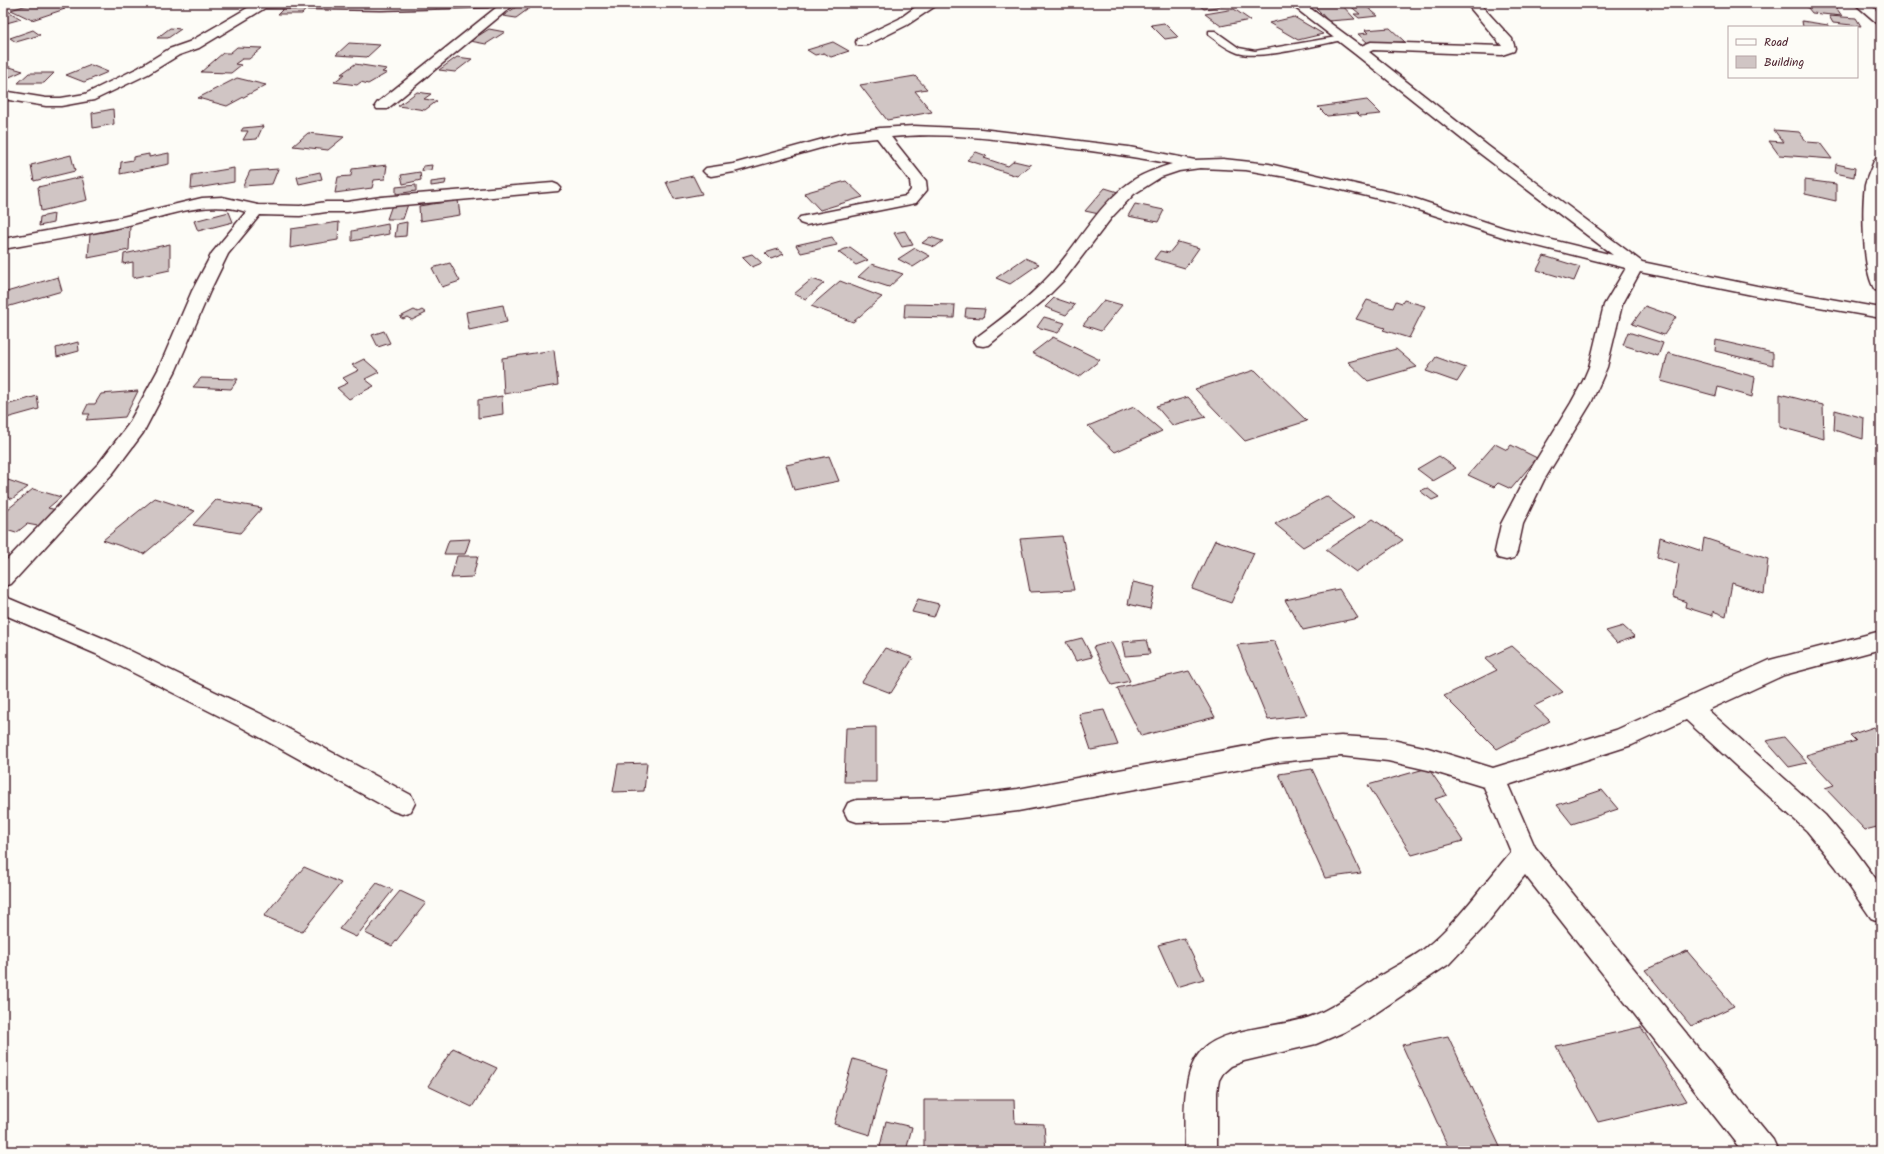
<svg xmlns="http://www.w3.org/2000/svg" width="1884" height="1154" viewBox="0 0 1884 1154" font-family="Kalam,sans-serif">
<rect width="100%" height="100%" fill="#fdfcf7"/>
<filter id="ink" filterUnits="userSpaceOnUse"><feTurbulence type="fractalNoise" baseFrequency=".025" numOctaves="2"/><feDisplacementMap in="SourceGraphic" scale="8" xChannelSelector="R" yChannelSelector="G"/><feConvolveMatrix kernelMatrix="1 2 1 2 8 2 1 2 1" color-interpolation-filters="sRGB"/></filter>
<g filter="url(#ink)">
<g fill="#d0c5c4" stroke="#4a1f2b">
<path d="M 33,3 L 52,3 L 65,9 L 32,20 L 11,10 Z"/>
<path d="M 1196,3 L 1227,3 L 1229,5 L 1204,9 Z"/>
<path d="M 1340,3 L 1355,19 L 1328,21 L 1313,4 Z"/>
<path d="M 1362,3 L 1378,16 L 1359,18 L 1354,14 L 1360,14 L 1348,4 Z"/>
<path d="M 1804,3 L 1838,3 L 1841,7 L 1835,6 L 1842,16 L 1812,13 Z"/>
<path d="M 519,5 L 531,7 L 516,18 L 503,16 Z"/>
<path d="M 285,7 L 308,7 L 302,14 L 278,14 Z"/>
<path d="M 1234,9 L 1250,20 L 1221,26 L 1205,14 Z"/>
<path d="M 8,11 L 21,19 L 3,24 L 3,12 Z"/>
<path d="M 1829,16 L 1856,18 L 1861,26 L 1833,23 Z"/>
<path d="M 1294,17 L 1323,34 L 1298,40 L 1269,23 Z"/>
<path d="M 1802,21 L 1828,25 L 1828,27 L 1803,27 Z"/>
<path d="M 1164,23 L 1178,37 L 1165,39 L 1151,25 Z"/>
<path d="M 170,28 L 181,29 L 168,38 L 157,38 Z"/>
<path d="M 1390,28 L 1405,42 L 1368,43 L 1358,34 L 1368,33 L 1365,30 Z"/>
<path d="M 489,29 L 505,32 L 486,44 L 470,41 Z"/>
<path d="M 33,30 L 40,35 L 16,42 L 10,38 Z"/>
<path d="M 833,42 L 849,51 L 831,57 L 824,53 L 815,55 L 807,50 Z"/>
<path d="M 349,43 L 380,45 L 367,57 L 336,55 Z"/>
<path d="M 237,47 L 262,48 L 249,59 L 242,59 L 235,64 L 241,65 L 231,73 L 201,72 L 223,53 L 230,53 Z"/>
<path d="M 457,57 L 472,59 L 455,72 L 439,70 Z"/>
<path d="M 355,64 L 387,69 L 382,72 L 387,73 L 368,84 L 361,82 L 357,85 L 334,82 L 345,74 L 341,74 Z"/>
<path d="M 3,65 L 23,71 L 5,79 L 3,79 Z"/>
<path d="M 91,65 L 108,72 L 84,82 L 66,75 Z"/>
<path d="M 29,73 L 54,73 L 44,83 L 18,83 Z"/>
<path d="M 915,76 L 927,89 L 915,91 L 932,112 L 887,120 L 860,85 Z"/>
<path d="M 237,78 L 266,85 L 227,106 L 198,98 Z"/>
<path d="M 417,92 L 431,94 L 424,99 L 437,101 L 425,110 L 398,106 Z"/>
<path d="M 1367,100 L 1381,114 L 1360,116 L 1357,113 L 1327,116 L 1318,107 Z"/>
<path d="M 113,109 L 114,124 L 93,128 L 92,113 Z"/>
<path d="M 263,126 L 257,139 L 243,140 L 248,131 L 241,131 L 243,128 Z"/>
<path d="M 1774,130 L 1799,132 L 1807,142 L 1820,143 L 1832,159 L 1779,155 L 1769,141 L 1783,142 Z"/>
<path d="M 308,133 L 344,137 L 328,150 L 293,146 Z"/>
<path d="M 976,152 L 987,156 L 984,158 L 1008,166 L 1014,161 L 1031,165 L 1017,176 L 967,160 Z"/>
<path d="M 169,153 L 169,164 L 120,174 L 121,162 L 133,160 L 133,157 L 149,154 L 149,157 Z"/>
<path d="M 71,155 L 75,171 L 34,181 L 31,165 Z"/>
<path d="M 1836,164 L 1855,168 L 1854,177 L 1835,173 Z"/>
<path d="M 387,165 L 385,179 L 374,180 L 372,188 L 335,193 L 338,177 L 351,176 L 352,169 Z"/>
<path d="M 432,165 L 431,170 L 422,171 L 423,166 Z"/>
<path d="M 234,168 L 234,182 L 191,189 L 192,175 Z"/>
<path d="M 278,169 L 272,184 L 243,186 L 250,171 Z"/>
<path d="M 320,172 L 322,179 L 299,184 L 297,177 Z"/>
<path d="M 420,172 L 421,180 L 403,184 L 401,175 Z"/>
<path d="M 693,176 L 702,194 L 674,199 L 666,182 Z"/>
<path d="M 82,177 L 87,200 L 41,211 L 38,187 Z"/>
<path d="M 446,180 L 445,184 L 431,186 L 431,182 Z"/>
<path d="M 1805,180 L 1836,184 L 1836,201 L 1805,194 Z"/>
<path d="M 846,181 L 863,197 L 820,210 L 804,193 Z"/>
<path d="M 416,185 L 416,191 L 396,194 L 396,187 Z"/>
<path d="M 1105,188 L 1118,192 L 1099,214 L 1085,211 Z"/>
<path d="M 458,200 L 460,215 L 420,221 L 419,206 Z"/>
<path d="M 393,202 L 408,204 L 403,219 L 387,219 Z"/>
<path d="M 1135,204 L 1164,210 L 1158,222 L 1128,216 Z"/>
<path d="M 229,212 L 233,222 L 198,231 L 194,221 Z"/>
<path d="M 54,214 L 53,223 L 39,226 L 40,217 Z"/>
<path d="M 339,222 L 338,240 L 290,248 L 291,229 Z"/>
<path d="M 407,222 L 406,236 L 395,237 L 397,224 Z"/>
<path d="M 388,224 L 389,234 L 352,241 L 352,231 Z"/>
<path d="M 130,226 L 129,250 L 88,258 L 90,234 Z"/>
<path d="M 905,231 L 913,245 L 902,247 L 894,233 Z"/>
<path d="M 832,237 L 837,245 L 801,253 L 796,245 Z"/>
<path d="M 930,237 L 943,241 L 935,247 L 922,243 Z"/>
<path d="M 1178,242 L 1199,248 L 1185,268 L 1154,259 L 1160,251 L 1169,253 Z"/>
<path d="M 170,244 L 170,270 L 133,278 L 133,262 L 123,264 L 124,254 Z"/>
<path d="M 850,247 L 868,260 L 856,265 L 838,252 Z"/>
<path d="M 915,248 L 930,256 L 913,267 L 898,259 Z"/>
<path d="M 778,249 L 784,254 L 771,259 L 765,253 Z"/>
<path d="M 752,254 L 762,263 L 752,267 L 742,257 Z"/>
<path d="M 1544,256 L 1580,267 L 1574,281 L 1537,270 Z"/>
<path d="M 1025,258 L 1039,264 L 1010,284 L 996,278 Z"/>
<path d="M 450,263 L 460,281 L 442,287 L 432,268 Z"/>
<path d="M 872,264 L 903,274 L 889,287 L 858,277 Z"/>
<path d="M 58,277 L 62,291 L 3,308 L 3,293 Z"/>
<path d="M 812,279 L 824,283 L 806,299 L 794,294 Z"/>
<path d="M 840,281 L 882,297 L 853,322 L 811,306 Z"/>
<path d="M 1054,298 L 1075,305 L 1066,315 L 1045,307 Z"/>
<path d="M 1104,300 L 1122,305 L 1101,331 L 1083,325 Z"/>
<path d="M 1367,300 L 1393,308 L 1396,301 L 1402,303 L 1404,300 L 1425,306 L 1409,338 L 1383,330 L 1385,328 L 1356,319 Z"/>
<path d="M 905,304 L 955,305 L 954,318 L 904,317 Z"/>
<path d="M 503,305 L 507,322 L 469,330 L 466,312 Z"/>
<path d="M 1645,306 L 1676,317 L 1664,335 L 1632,324 Z"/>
<path d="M 966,308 L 985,309 L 983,318 L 965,317 Z"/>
<path d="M 414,310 L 418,312 L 422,310 L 426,313 L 412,320 L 407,317 L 403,319 L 400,317 Z"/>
<path d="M 1044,317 L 1065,323 L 1058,333 L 1037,327 Z"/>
<path d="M 384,331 L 390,343 L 378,347 L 372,335 Z"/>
<path d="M 1628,332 L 1663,343 L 1658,356 L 1623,345 Z"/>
<path d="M 1053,337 L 1100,360 L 1079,377 L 1032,353 Z"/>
<path d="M 1716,340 L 1773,353 L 1773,365 L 1715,351 Z"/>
<path d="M 78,342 L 79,351 L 57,357 L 56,348 Z"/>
<path d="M 1396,349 L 1417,367 L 1368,381 L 1348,362 Z"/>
<path d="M 554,350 L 558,385 L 504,394 L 502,358 Z"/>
<path d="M 1668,353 L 1755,377 L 1752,397 L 1718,387 L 1716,396 L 1661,381 Z"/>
<path d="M 1436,357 L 1466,368 L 1457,382 L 1426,371 Z"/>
<path d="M 364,359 L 379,372 L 365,379 L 374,386 L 349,399 L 337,388 L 348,383 L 343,378 L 359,370 L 352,365 Z"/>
<path d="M 1255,370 L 1307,421 L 1245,441 L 1195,389 Z"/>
<path d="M 201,378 L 238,379 L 231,389 L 193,387 Z"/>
<path d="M 138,391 L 125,417 L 86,420 L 90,414 L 83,414 L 88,404 L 95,404 L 101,394 Z"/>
<path d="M 1780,394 L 1823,405 L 1824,439 L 1780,427 Z"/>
<path d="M 37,396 L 39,409 L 3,419 L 3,406 Z"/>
<path d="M 502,396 L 503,414 L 478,418 L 478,400 Z"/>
<path d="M 1188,397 L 1206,417 L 1173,426 L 1156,406 Z"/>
<path d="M 1134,407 L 1162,431 L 1115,452 L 1088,426 Z"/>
<path d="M 1835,410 L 1864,418 L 1863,439 L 1834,430 Z"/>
<path d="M 1495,444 L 1507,450 L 1511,445 L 1537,458 L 1511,489 L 1498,483 L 1494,487 L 1468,475 Z"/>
<path d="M 829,456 L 839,481 L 794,490 L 786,465 Z"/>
<path d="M 1439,456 L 1456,468 L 1433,481 L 1417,469 Z"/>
<path d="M 8,480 L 28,487 L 12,499 L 3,495 L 3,484 Z"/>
<path d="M 1427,488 L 1439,497 L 1432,500 L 1420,491 Z"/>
<path d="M 33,489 L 61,497 L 48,508 L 61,511 L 43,527 L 27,524 L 16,533 L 3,529 L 3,513 Z"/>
<path d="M 1326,496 L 1354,518 L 1303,547 L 1275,524 Z"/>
<path d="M 155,498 L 195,511 L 144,554 L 103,540 Z"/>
<path d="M 216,500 L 262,508 L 240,533 L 193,525 Z"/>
<path d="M 1373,519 L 1403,540 L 1356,572 L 1326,550 Z"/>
<path d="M 1062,536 L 1074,590 L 1030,592 L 1020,539 Z"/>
<path d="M 1660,537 L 1702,551 L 1704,538 L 1768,559 L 1764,594 L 1732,583 L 1726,616 L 1713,611 L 1713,616 L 1685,607 L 1686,602 L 1673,597 L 1679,564 L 1657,557 Z"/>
<path d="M 470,539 L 465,554 L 444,554 L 449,540 Z"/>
<path d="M 1215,540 L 1254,553 L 1231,603 L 1192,589 Z"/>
<path d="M 457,556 L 478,556 L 473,577 L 451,578 Z"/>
<path d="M 1133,582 L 1155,587 L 1150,609 L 1128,604 Z"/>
<path d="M 1339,589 L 1358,618 L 1303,630 L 1285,600 Z"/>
<path d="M 918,599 L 939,604 L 934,617 L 912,612 Z"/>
<path d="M 1623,626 L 1635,637 L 1617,643 L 1606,631 Z"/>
<path d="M 1082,638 L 1092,657 L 1076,661 L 1066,642 Z"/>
<path d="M 1146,640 L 1150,654 L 1125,656 L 1122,642 Z"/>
<path d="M 1274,641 L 1307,715 L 1268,720 L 1237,645 Z"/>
<path d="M 1111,642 L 1130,681 L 1112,685 L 1093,647 Z"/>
<path d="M 1512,646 L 1563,692 L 1534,706 L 1550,721 L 1497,749 L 1444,696 L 1497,670 L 1485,659 Z"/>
<path d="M 885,648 L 913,658 L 891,693 L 862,682 Z"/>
<path d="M 1189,671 L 1215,717 L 1141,736 L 1117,688 Z"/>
<path d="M 1104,710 L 1118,745 L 1091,750 L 1079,714 Z"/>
<path d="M 876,727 L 876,782 L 844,782 L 846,728 Z"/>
<path d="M 1874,727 L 1881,735 L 1881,826 L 1865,830 L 1825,788 L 1834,785 L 1806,755 L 1856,741 L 1850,735 Z"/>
<path d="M 1784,737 L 1807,763 L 1789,767 L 1766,741 Z"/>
<path d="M 647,763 L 644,791 L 613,792 L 618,764 Z"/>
<path d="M 1428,768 L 1447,795 L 1435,799 L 1463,841 L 1412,855 L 1368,785 Z"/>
<path d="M 1312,769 L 1361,873 L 1325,878 L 1279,774 Z"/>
<path d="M 1602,790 L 1618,809 L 1572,824 L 1557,805 Z"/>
<path d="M 304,867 L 341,883 L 302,932 L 264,916 Z"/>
<path d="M 377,883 L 393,890 L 356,937 L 339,929 Z"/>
<path d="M 400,891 L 426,903 L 392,946 L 365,933 Z"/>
<path d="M 1184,938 L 1204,979 L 1177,987 L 1158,945 Z"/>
<path d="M 1687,951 L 1734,1006 L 1691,1026 L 1645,970 Z"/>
<path d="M 1641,1027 L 1687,1101 L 1598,1122 L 1556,1046 Z"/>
<path d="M 1448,1036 L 1502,1151 L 1450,1151 L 1402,1045 Z"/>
<path d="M 453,1048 L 497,1068 L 472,1107 L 428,1086 Z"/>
<path d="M 853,1059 L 888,1069 L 870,1135 L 834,1124 Z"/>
<path d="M 924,1100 L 1014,1100 L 1015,1123 L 1044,1124 L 1046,1151 L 924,1151 Z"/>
<path d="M 886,1121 L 912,1127 L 906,1151 L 879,1151 Z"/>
</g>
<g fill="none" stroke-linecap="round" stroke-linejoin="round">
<defs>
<path id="lane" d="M 1209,31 L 1215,31 L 1239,48 L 1255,51 L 1342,36 L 1346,38 L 1342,40 C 1317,45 1260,60 1238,53 C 1227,49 1218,42 1209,35 Z"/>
<g id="street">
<path d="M 256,3 L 494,3 L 488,7 L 381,10 L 265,8 L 199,48 L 179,55 L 148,74 L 94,100 L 61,106 L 46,106 L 3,99 L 3,91 L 46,98 L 61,98 L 85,94 L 138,68 L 169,49 L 189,42 Z"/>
<path d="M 502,3 L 516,3 L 387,109 L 377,109 L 375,106 L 377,103 Z"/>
<path d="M 921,3 L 940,3 L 907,25 L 867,45 L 857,45 L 856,42 L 857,39 L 899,19 Z"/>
<path d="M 1289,3 L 1303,3 L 1361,46 L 1371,42 L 1502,46 L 1466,3 L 1479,3 L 1512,39 L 1515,48 L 1514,51 L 1502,55 L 1373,50 L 1369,52 L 1488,146 L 1642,262 L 1757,286 L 1881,308 L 1881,318 L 1757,296 L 1640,272 L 1622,305 L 1607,367 L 1601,381 L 1591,403 L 1544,480 L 1523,524 L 1517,552 L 1514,558 L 1506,560 L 1498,558 L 1495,552 L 1501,524 L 1524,480 L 1571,403 L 1583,381 L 1589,367 L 1604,305 L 1626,268 L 1509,239 L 1396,203 L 1292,178 L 1246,170 L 1200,168 L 1179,171 L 1161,177 L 1134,194 L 1112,217 L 1064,280 L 1044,300 L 989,345 L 983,346 L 977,345 L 974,341 L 977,337 C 1003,318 1029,298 1051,274 C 1079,243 1099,202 1135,179 C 1147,172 1159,168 1172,164 C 1127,155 1082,150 1037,144 C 988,138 940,132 891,137 L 926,181 L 927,190 L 916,203 L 806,225 L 800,223 L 798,220 L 800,217 L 906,196 L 911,190 L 910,181 L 877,138 L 846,141 L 734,172 L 711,176 L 706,174 L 703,171 L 706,168 L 733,164 L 845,133 L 880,128 L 914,126 L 981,129 L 1129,147 L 1195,160 L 1223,159 L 1269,164 L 1407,196 L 1504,228 L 1613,255 L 1478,152 L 1355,54 Z"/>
<path d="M 1854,3 L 1868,3 L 1881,14 L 1881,24 L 1877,23 Z"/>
<path d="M 1881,157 L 1881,291 L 1875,290 C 1862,271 1862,207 1865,185 C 1867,177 1871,169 1874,161 L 1876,158 Z"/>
<path d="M 553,183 L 558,185 L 561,188 L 558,191 L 381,207 L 347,212 L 326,212 L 300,216 L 260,215 L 228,254 L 210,291 L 176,370 L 143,433 L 113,473 L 11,584 L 3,586 L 3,564 L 99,463 L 128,425 L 158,370 L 192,291 L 212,253 L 246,212 C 204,198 159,219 117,228 C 79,236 41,242 3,249 L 3,239 L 118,218 L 202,198 L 222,197 L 258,205 L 300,206 L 326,202 L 347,202 L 381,197 Z"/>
<path d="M 3,596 L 112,642 L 261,714 L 411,795 L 415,803 L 411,811 L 402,814 L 393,811 L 243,728 L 96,654 L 3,614 Z"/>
<path d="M 1881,631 L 1881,649 L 1784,675 L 1708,710 L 1825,815 L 1854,849 L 1881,886 L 1881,922 L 1871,918 L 1836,867 L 1807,831 L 1686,720 L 1632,745 L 1508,785 L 1535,847 L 1773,1140 L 1778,1151 L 1742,1151 L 1525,875 L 1483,928 L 1449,964 L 1367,1019 L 1344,1032 L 1316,1044 L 1244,1061 L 1231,1066 L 1223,1073 L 1219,1080 L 1217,1092 L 1217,1151 L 1185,1151 C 1185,1122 1180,1075 1201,1051 C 1224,1026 1285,1028 1315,1015 C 1336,1006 1354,993 1372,981 C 1389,969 1408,961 1424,949 C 1458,922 1483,885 1511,852 L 1484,787 L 1428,770 L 1388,761 L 1341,756 L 1279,762 L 1018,811 L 944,820 L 857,822 L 848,819 L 844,811 L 848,803 L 857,800 L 944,798 L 1018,789 L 1279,740 L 1341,736 L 1388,739 L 1428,748 L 1493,768 L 1616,730 L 1770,660 Z"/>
</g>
</defs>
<use href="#lane" stroke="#4a1f2b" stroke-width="3"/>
<use href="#street" stroke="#4a1f2b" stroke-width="3"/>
<use href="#lane" fill="#fdfcf7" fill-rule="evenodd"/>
<use href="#street" fill="#fdfcf7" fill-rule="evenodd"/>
</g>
</g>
<rect width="1884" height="1154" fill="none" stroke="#fdfcf7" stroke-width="16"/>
<rect x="8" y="8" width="1868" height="1138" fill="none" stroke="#4a1f2b" stroke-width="1.5" filter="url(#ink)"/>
<rect x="1728" y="26" width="130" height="52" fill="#fdfcf7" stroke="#b5a4a5"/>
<rect x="1736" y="39" width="20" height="6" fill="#fdfcf7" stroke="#b5a4a5"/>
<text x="1764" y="46" font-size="12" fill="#4a1f2b">Road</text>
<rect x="1736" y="56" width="20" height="12" fill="#d0c5c4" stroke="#b5a4a5"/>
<text x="1764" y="66" font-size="12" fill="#4a1f2b">Building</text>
</svg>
